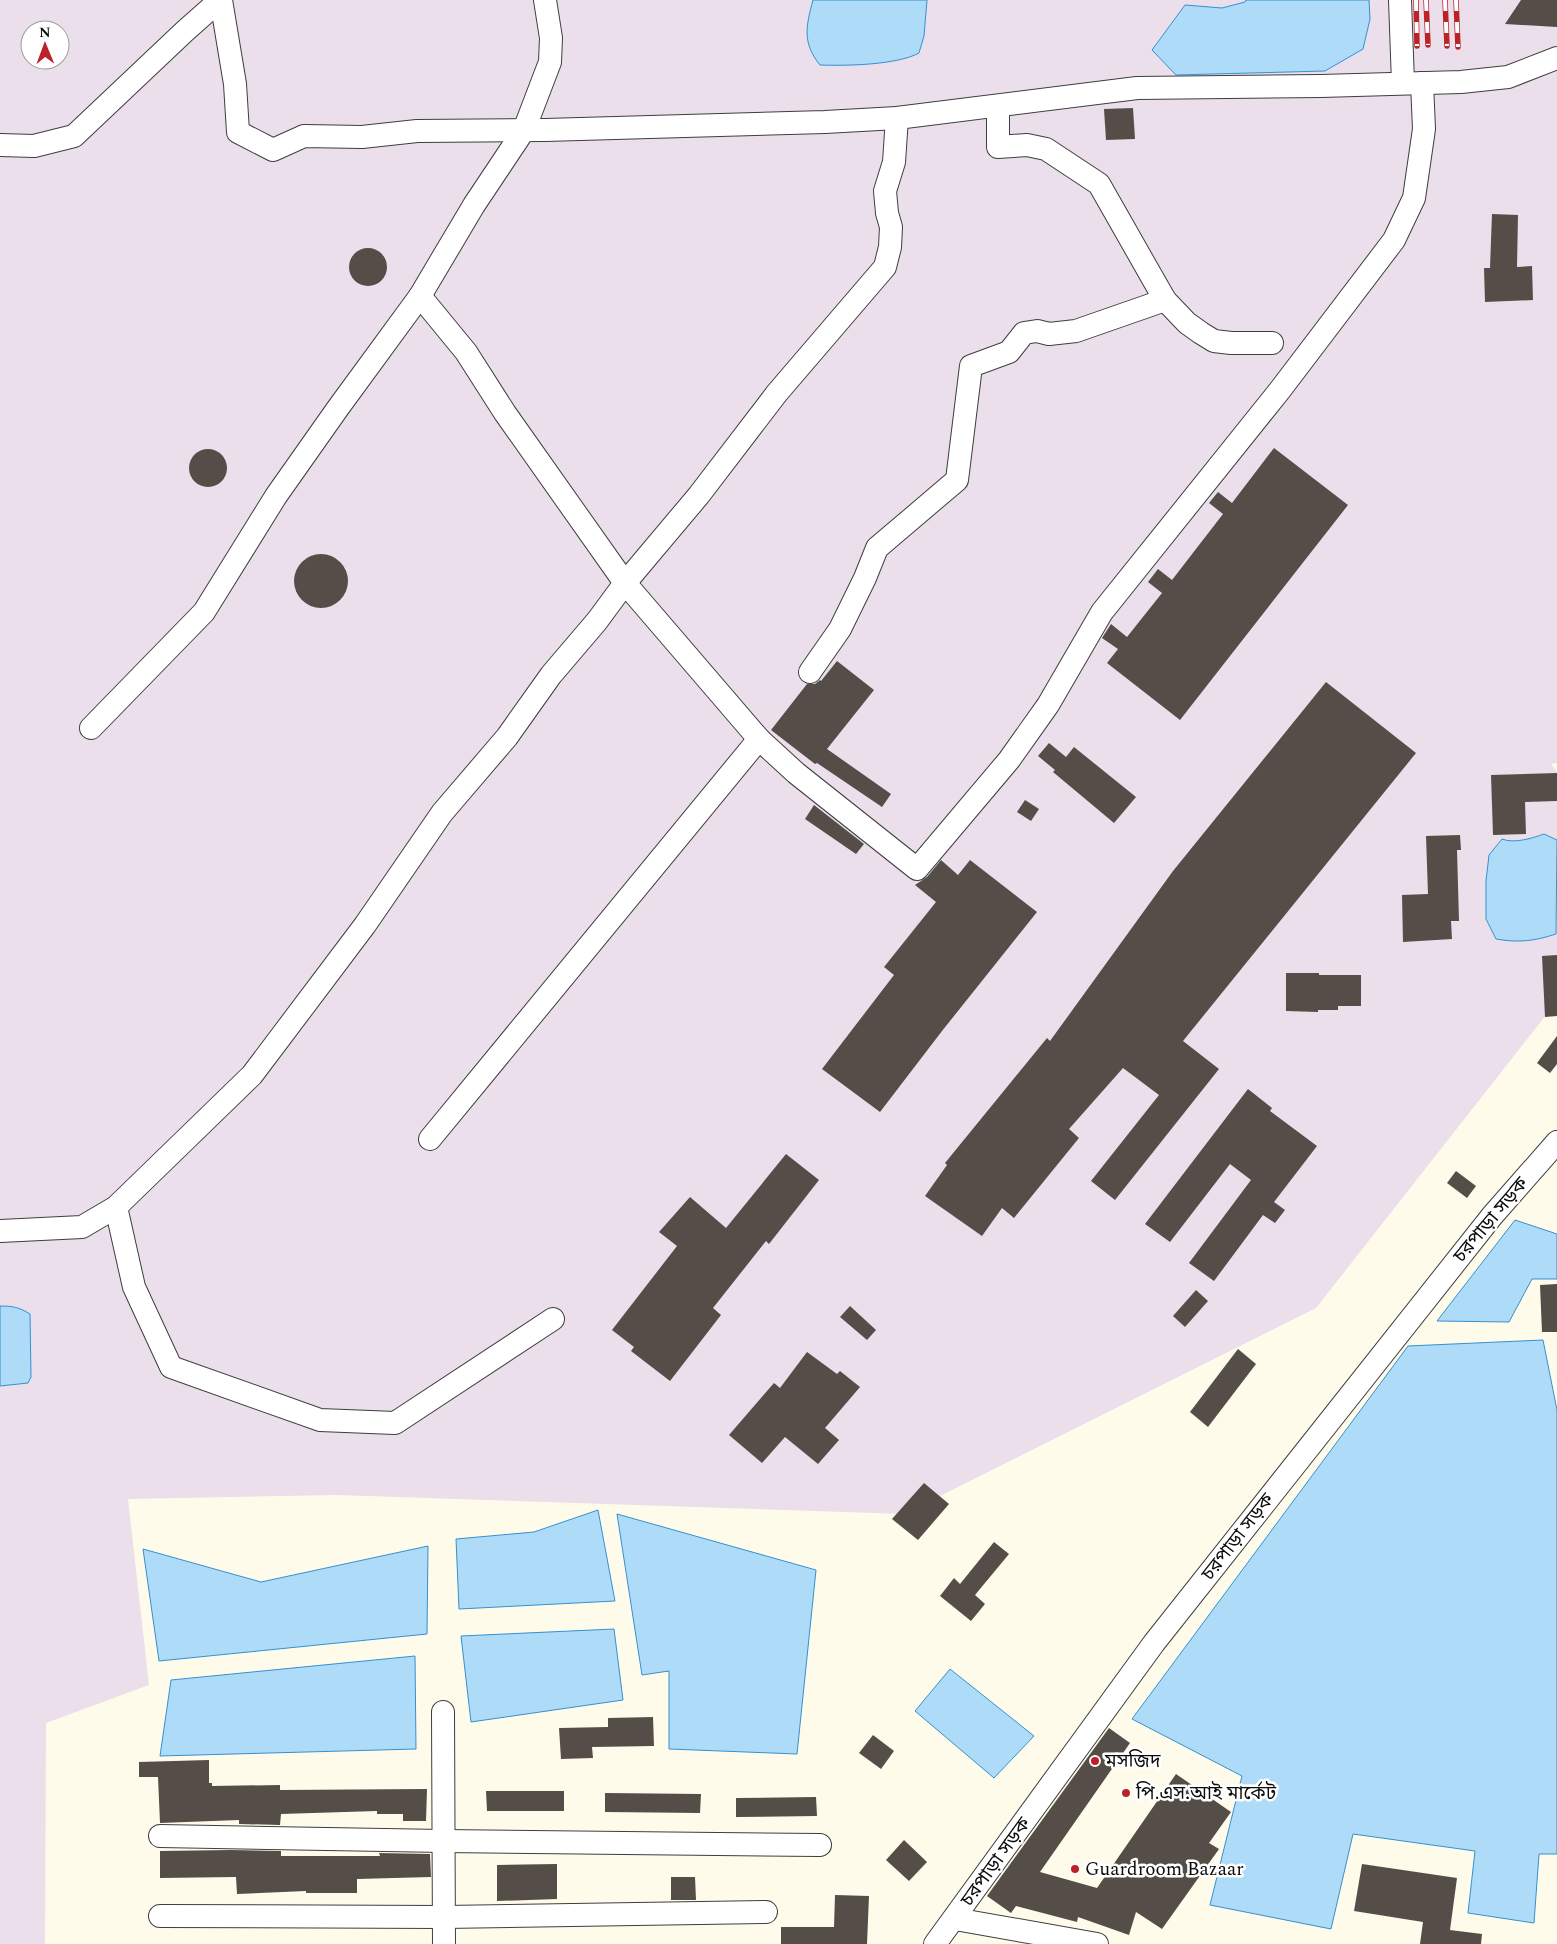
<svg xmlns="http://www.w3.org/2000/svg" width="1557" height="1944" viewBox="0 0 1557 1944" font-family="Spectral,'Noto Sans Bengali',serif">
<rect width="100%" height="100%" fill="#fffbea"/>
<path fill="#eadfeb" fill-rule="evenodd" d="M 0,0 L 1557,0 L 1557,763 L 1551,764 L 1557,772 L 1557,1001 L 1316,1308 L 904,1514 L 337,1495 L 128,1499 L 149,1685 L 46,1723 L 45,1944 L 0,1944 ZM 30,30 L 60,30 L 60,60 L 30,60 Z"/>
<g fill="#aedbf7" stroke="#3491cf">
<path d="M 813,0 L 927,0 L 924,36 L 919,53 C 897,65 846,66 820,65 C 802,43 806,26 813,0 Z"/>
<path d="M 1246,0 L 1369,0 L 1370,19 L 1363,49 L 1325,71 L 1176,75 L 1152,50 L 1185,5 L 1222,8 L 1245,2 Z"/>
<path d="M 1544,834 L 1557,840 L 1556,934 C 1535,941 1518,943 1496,939 L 1486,919 L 1486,881 L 1489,855 L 1502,839 C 1514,844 1533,838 1544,834 Z"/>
<path d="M 1515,1220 L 1557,1234 L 1557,1279 L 1532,1279 L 1509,1322 L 1437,1321 Z"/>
<path d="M 0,1306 C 12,1306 19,1307 30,1314 L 31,1377 L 28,1383 L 0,1386 Z"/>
<path d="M 1543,1340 L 1557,1410 L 1557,1854 L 1539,1854 L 1534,1923 L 1468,1913 L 1475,1851 L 1353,1834 L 1331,1929 L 1210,1905 L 1242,1776 L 1132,1719 L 1408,1346 Z"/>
<path d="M 598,1510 L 615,1601 L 459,1609 L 456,1539 L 534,1532 Z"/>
<path d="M 617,1514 L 816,1570 L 797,1754 L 669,1749 L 669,1671 L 642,1675 Z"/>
<path d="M 428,1546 L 427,1634 L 159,1661 L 143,1549 L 261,1582 Z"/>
<path d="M 614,1629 L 623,1700 L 471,1722 L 461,1636 Z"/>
<path d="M 415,1656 L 416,1749 L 160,1756 L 171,1680 Z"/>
<path d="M 950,1669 L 1034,1736 L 994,1778 L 915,1711 Z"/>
</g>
<g fill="#544d48">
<path d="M 1521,0 L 1557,0 L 1557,27 L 1505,24 Z"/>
<path d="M 1133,108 L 1135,139 L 1106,140 L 1104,109 Z"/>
<path d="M 1492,214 L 1518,215 L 1517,267 L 1532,266 L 1533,300 L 1485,302 L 1484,268 L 1490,268 Z"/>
<circle cx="368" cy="267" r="19"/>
<path d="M 1274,448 L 1348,505 L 1180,720 L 1107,663 L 1118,649 L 1102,638 L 1111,624 L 1127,637 L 1162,593 L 1148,582 L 1158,569 L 1172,580 L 1223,514 L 1209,503 L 1218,492 L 1232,503 Z"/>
<circle cx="208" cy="468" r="19"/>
<circle cx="321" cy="581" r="27"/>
<path d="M 837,661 L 874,690 L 827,749 L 891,794 L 882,807 L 817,763 L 815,764 L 771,730 L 807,684 L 815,684 L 820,680 L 821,681 Z"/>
<path d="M 1326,682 L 1416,753 L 1183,1041 L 1219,1069 L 1115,1200 L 1091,1181 L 1159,1095 L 1123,1068 L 1069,1129 L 1079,1138 L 1014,1218 L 1002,1208 L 982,1236 L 925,1196 L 947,1165 L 945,1163 L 1047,1038 L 1050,1041 L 1173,871 Z"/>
<path d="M 1049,743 L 1066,757 L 1074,747 L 1136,797 L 1114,823 L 1053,772 L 1055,770 L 1038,756 Z"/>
<path d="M 1557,773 L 1557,801 L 1525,802 L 1526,834 L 1493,835 L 1491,775 Z"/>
<path d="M 1025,800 L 1039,809 L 1031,821 L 1017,812 Z"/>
<path d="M 814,805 L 864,844 L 856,854 L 805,819 Z"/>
<path d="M 1460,835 L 1461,850 L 1457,850 L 1459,921 L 1451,921 L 1452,939 L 1403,942 L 1402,895 L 1428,894 L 1426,836 Z"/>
<path d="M 941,860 L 958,875 L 970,860 L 1037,912 L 942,1031 L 880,1112 L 822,1069 L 894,975 L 884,967 L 936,902 L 915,885 L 927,877 Z"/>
<path d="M 1557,955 L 1557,1016 L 1545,1017 L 1542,956 Z"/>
<path d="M 1286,973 L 1319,973 L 1319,975 L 1361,975 L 1361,1006 L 1338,1006 L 1338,1010 L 1318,1010 L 1318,1012 L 1286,1011 Z"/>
<path d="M 1557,1036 L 1557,1064 L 1550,1073 L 1537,1063 Z"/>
<path d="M 1248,1089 L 1272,1108 L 1270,1111 L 1317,1146 L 1274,1202 L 1285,1210 L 1275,1223 L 1263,1215 L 1214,1281 L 1189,1263 L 1251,1180 L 1230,1164 L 1170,1242 L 1145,1224 Z"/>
<path d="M 786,1154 L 819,1180 L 769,1244 L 766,1241 L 713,1308 L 721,1315 L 670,1381 L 631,1351 L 634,1347 L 612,1330 L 677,1246 L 659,1232 L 690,1197 L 726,1228 Z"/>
<path d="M 1456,1171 L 1476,1186 L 1467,1198 L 1447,1183 Z"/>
<path d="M 1557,1284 L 1557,1332 L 1542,1332 L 1540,1285 Z"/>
<path d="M 1196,1290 L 1208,1301 L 1185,1327 L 1173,1316 Z"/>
<path d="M 850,1306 L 876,1330 L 867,1340 L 840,1317 Z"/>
<path d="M 1238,1349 L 1256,1364 L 1208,1427 L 1190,1412 Z"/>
<path d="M 807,1352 L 837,1374 L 840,1371 L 860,1387 L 825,1428 L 839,1440 L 818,1464 L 785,1437 L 762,1463 L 729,1435 L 774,1383 L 780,1388 Z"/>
<path d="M 924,1483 L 949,1504 L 918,1540 L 892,1519 Z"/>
<path d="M 994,1542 L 1009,1554 L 975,1595 L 985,1604 L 971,1621 L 940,1596 L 954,1578 L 960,1584 Z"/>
<path d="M 653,1717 L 654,1746 L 592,1747 L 593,1758 L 561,1759 L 559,1728 L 608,1727 L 608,1718 Z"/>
<path d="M 1109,1728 L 1130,1743 L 1040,1872 L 1097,1888 L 1176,1774 L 1231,1812 L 1209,1843 L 1219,1849 L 1162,1929 L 1136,1912 L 1129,1935 L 1078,1917 L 1077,1922 L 1016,1906 L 1011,1913 L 987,1896 Z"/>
<path d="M 873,1735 L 894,1751 L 881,1769 L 859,1753 Z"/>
<path d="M 209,1760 L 209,1783 L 212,1783 L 212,1786 L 280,1785 L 280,1790 L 427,1789 L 426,1821 L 403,1821 L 403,1814 L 377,1814 L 377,1811 L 281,1814 L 280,1825 L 239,1824 L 239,1820 L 160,1823 L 158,1777 L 139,1777 L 139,1762 Z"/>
<path d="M 486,1791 L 564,1791 L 564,1811 L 487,1811 Z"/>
<path d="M 605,1793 L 701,1794 L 700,1813 L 605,1812 Z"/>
<path d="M 816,1797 L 817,1816 L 736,1817 L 736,1798 Z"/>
<path d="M 904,1840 L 927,1862 L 909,1881 L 886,1860 Z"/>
<path d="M 231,1850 L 281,1851 L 281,1856 L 380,1856 L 379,1853 L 430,1854 L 431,1877 L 357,1879 L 357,1893 L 306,1893 L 306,1891 L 237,1894 L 236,1877 L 160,1878 L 160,1851 Z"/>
<path d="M 557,1864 L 557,1899 L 497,1901 L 497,1865 Z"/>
<path d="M 1362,1864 L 1457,1878 L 1450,1930 L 1482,1934 L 1481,1944 L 1420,1944 L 1423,1922 L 1354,1911 Z"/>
<path d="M 671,1877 L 695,1877 L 696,1900 L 671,1900 Z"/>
<path d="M 835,1895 L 869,1896 L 867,1944 L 781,1944 L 781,1927 L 834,1927 Z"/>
</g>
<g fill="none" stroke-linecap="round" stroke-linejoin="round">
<defs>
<g id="minor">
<path d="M 221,0 L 235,84 L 238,132 L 273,150 L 304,136 L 362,137 L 417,131 L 545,130 L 825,122 L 897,118 L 1137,88 L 1321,86 L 1461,82 L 1508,77 L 1557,58"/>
<path d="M 1400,0 L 1403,83"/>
<path d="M 998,107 L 998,147 L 1027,145 L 1046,149 L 1099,184 L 1165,300 L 1187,323 L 1201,333 L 1214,341 L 1231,343 L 1272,343"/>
<path d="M 0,145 L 34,146 L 74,136 L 185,31 L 220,0"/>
<path d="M 420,296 L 466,352 L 505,413 L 625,583 L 759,739 L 796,773 L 917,869 L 1009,760 L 1048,705 L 1102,612 L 1280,390 L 1394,240 L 1414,198 L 1424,129 L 1422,83"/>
<path d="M 810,672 L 840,629 L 865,578 L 877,548 L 957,480 L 971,366 L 1009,352 L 1024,333 L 1037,331 L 1049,334 L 1076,331 L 1165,300"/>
<path d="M 91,728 L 204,612 L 276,496 L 338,408 L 420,296 L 474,205 L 524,130 L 550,62 L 551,38 L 545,0"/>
<path d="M 430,1139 L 759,739"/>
<path d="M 0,1231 L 82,1227 L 116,1207"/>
<path d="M 553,1319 L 395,1423 L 320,1420 L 171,1367 L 134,1287 L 116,1207 L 252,1075 L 365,925 L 442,813 L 507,737 L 551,675 L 597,621 L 625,583 L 699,495 L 777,393 L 885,267 L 890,247 L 891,227 L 887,213 L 885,191 L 894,162 L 897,118"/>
<path d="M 443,1712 L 444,1944"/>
<path d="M 160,1836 L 443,1841 L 820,1845"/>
<path d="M 160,1916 L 444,1917 L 766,1912"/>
<path d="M 955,1919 L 1097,1944"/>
<path d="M 935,1944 L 1154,1643 L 1492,1216 L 1557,1142"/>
</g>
</defs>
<use href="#minor" stroke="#3e3e3e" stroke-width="24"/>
<use href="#minor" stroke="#fff" stroke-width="22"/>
<defs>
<g id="rail">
<path d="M 1416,0 L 1417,46"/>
<path d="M 1426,0 L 1428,45"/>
<path d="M 1445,0 L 1447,46"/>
<path d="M 1456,0 L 1458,47"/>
</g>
</defs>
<use href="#rail" stroke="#bd2229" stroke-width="5.5"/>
<use href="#rail" stroke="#fff" stroke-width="4" stroke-dasharray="11" stroke-linecap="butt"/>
</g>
<g fill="#bd2229" stroke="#fff" stroke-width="2">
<circle cx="1095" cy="1761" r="5"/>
<circle cx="1126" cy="1793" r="5"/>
<circle cx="1075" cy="1869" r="5"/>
</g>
<g text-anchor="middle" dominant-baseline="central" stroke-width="5" stroke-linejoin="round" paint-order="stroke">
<g font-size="19" fill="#0b0b0b" stroke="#fff">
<text transform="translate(1491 1220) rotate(-50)">চরপাড়া সড়ক</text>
<text transform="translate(1238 1537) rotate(-52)">চরপাড়া সড়ক</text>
<text transform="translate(996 1862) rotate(-54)">চরপাড়া সড়ক</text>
</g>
<g font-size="19" fill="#0b0b0b" stroke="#fff" text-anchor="start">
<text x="1105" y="1761">মসজিদ</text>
<text x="1136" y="1793">পি.এস.আই মার্কেট</text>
<text x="1085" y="1869">Guardroom Bazaar</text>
</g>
</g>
<g transform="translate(45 45) rotate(359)"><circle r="24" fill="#ffffff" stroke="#9d9d9d"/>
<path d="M0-4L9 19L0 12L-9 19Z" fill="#bd2229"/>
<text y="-8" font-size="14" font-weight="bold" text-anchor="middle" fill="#0b0b0b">N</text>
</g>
</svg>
